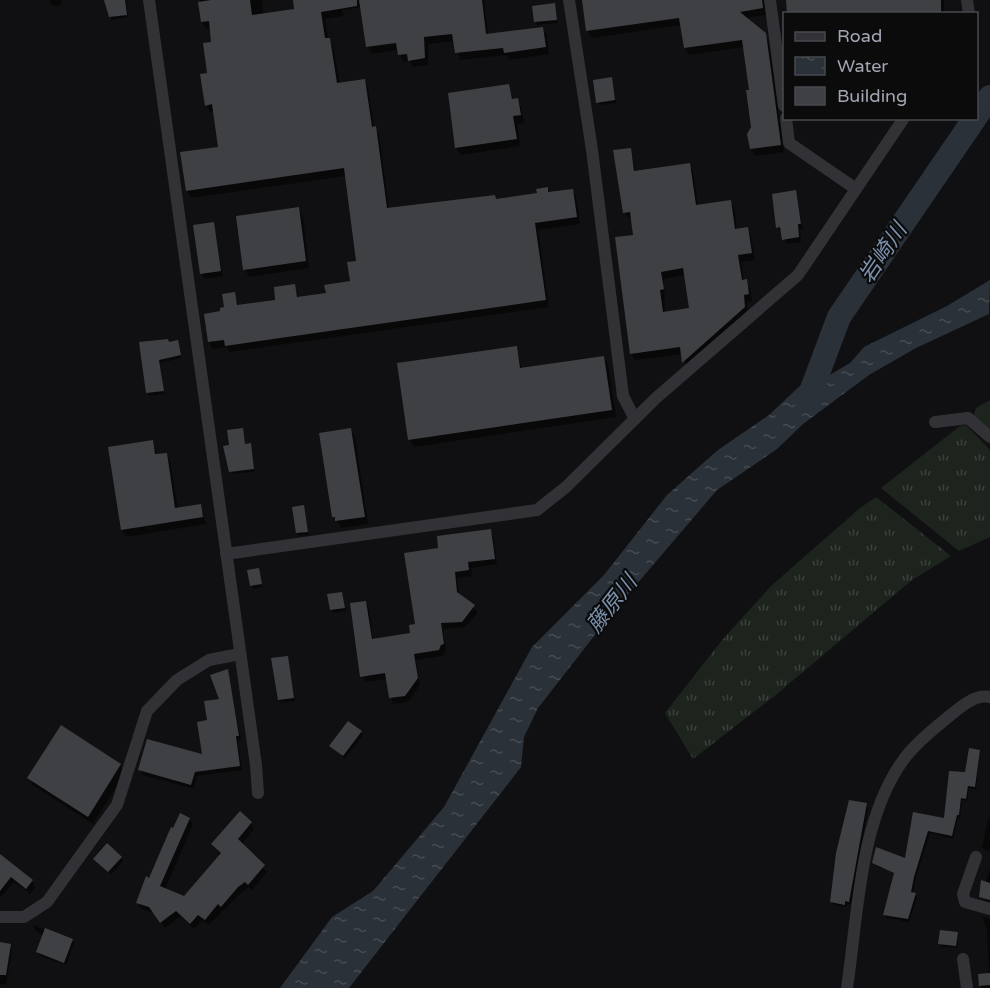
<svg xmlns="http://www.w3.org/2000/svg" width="990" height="988" viewBox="0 0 990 988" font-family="'Varela Round','Noto Sans JP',sans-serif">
<defs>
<pattern id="grass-tufts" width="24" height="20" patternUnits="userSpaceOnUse" patternTransform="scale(1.5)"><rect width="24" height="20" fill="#1d241e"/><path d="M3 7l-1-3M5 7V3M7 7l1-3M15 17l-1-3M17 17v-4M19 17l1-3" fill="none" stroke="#3b413c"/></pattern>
<pattern id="water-ripples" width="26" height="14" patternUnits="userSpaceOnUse" patternTransform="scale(1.5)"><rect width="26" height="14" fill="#2b3139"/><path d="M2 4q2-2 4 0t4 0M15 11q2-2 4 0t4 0" fill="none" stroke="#474c53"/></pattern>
</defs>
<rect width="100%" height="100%" fill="#101012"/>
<g fill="url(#grass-tufts)">
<path d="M 990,400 L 990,435 L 972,420 L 976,408 Z"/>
<path d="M 966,425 L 990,450 L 990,537 L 959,551 L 881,488 L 960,426 Z"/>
<path d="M 876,497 L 951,556 L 912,580 L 777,694 L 693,759 L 665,713 L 723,639 L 771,586 L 860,508 Z"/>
</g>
<path fill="url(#water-ripples)" d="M 990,280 L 989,314 L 916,348 L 869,375 L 803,424 L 777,449 L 717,490 L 612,613 L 538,708 L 524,737 L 521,767 L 349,988 L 280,988 L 332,917 L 373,891 L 444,807 L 532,647 L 604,575 L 667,495 L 718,450 L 769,415 L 803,383 L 823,379 L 850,363 L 864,347 L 947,306 Z"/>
<g fill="#0007" fill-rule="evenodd">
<path d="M 49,0 L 61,0 L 62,5 L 52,6 Z"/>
<path d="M 106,0 L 126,0 L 128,17 L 112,20 Z"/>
<path d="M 200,0 L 262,0 L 264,15 L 296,11 L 294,0 L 484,0 L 488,35 L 542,28 L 547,35 L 549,54 L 509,60 L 506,55 L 460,60 L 455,41 L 428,44 L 428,65 L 413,67 L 410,61 L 403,62 L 398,50 L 372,54 L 368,47 L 362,7 L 342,10 L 343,16 L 325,19 L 328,39 L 333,46 L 340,85 L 364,81 L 368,88 L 374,128 L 379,135 L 389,209 L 497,201 L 538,195 L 547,189 L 550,193 L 572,190 L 576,197 L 580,224 L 538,230 L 549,307 L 230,352 L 227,347 L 213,349 L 209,342 L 234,294 L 239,307 L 277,301 L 294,286 L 299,298 L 327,294 L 352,282 L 358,262 L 346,176 L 191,198 L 187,191 L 220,148 L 215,111 L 210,112 L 206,105 L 213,44 L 211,28 L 206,29 L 202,22 Z"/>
<path d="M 583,0 L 765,0 L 766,15 L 745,18 L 765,34 L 769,42 L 784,152 L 755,156 L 751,149 L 751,91 L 744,47 L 689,55 L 685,48 L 682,25 L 592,38 L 587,30 Z"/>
<path d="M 787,0 L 944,0 L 944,14 L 786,14 Z"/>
<path d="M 555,5 L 558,23 L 537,25 L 533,7 Z"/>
<path d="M 611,78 L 616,103 L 600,105 L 598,102 Z"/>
<path d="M 508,86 L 514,100 L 517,100 L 521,107 L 524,123 L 517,124 L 520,146 L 461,155 L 456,148 Z"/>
<path d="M 630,150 L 636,172 L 689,165 L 693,172 L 698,206 L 730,201 L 734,208 L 737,230 L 747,228 L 751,236 L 755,260 L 741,262 L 744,281 L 750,288 L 752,301 L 747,302 L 748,314 L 687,369 L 683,354 L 635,360 L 631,353 L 635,236 L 632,219 L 629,219 L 625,212 ZM 685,275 L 691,309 L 665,313 L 664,279 Z"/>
<path d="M 795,192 L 803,229 L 800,229 L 801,242 L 786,244 L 782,232 L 777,227 Z"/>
<path d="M 298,209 L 303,217 L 309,268 L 249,277 L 245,269 Z"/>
<path d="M 213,223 L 223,276 L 205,279 L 201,273 Z"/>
<path d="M 177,342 L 181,358 L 160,363 L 164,394 L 149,396 L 141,344 Z"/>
<path d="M 516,347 L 522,369 L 604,357 L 608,365 L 616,417 L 414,447 L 409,439 Z"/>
<path d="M 350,429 L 355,437 L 368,524 L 341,528 L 334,517 Z"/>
<path d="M 152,441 L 157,455 L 166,454 L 170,462 L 178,509 L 200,506 L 206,524 L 126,537 L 122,530 L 110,448 Z"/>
<path d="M 245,445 L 251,447 L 254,472 L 232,474 L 231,471 Z"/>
<path d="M 304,507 L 309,535 L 299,536 L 297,533 Z"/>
<path d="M 490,531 L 493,537 L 497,564 L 471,568 L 472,576 L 457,578 L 459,595 L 478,612 L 465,627 L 443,629 L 446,650 L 442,656 L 416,660 L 420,685 L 408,702 L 393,704 L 387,679 L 365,682 L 362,676 L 366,602 L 369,608 L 373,640 L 411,635 L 417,626 L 440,549 Z"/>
<path d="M 258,570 L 263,587 L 253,589 L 251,585 Z"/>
<path d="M 342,594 L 346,611 L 333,613 L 331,610 Z"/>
<path d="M 287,657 L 295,701 L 281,703 L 273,660 Z"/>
<path d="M 227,671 L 241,740 L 238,741 L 242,770 L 197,776 L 194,789 L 143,775 L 140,770 L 204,756 L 209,722 L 221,700 Z"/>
<path d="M 361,732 L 363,735 L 345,759 L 331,746 Z"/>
<path d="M 980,751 L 976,790 L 969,788 L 967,801 L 962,800 L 960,818 L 958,817 L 953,839 L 930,833 L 915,881 L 913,894 L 917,897 L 909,922 L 887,918 L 885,915 L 895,873 L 876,866 L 874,863 L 906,860 L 914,814 L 945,820 L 966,774 Z"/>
<path d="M 120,765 L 125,773 L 93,824 L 33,785 L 29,778 Z"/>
<path d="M 866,804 L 868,808 L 851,904 L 847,904 L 846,907 L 834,905 L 832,902 Z"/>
<path d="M 988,818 L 990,818 L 990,852 L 982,848 Z"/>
<path d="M 189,819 L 193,825 L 165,889 L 185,898 L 221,855 L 212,845 L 251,823 L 254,829 L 241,845 L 267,872 L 252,890 L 249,887 L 241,893 L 209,925 L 202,920 L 194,929 L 180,916 L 165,928 L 154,913 L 141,909 L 138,903 L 173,830 Z"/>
<path d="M 0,856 L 32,881 L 35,887 L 30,894 L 14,882 L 0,898 Z"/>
<path d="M 121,858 L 123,861 L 111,875 L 95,859 Z"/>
<path d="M 990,867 L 990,903 L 981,897 Z"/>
<path d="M 983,917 L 990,918 L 990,988 L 982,988 L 980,985 L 989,975 L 987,931 Z"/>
<path d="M 33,925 L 72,940 L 74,943 L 66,965 L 40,956 L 38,952 L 55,944 L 35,930 Z"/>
<path d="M 957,934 L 958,948 L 942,947 L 940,943 Z"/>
<path d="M 0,944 L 10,946 L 12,949 L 6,985 L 0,984 Z"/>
</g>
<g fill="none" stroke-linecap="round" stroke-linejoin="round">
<g stroke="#2b3139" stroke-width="24">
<path d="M 976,116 L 990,97"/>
<path d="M 809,397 L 839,317 L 975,118"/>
</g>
</g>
<g fill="#3f4044" fill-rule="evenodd">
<path d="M 104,0 L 125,0 L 127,15 L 109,17 Z"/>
<path d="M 211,0 L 250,0 L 252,15 L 294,9 L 293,0 L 357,0 L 357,6 L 321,12 L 325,38 L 330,38 L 337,83 L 365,79 L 372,127 L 376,126 L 387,208 L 495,195 L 496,199 L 537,193 L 536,189 L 548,187 L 548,192 L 573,189 L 577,217 L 535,223 L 546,300 L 225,346 L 224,340 L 208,342 L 204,314 L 220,311 L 220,308 L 224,307 L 222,294 L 235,292 L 237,305 L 275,300 L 274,287 L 295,284 L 297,297 L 326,293 L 324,285 L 350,281 L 347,262 L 356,261 L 344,168 L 186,191 L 180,152 L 218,147 L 212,104 L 205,106 L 200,74 L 207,73 L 203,43 L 211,42 L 209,21 L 201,22 L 198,2 Z"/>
<path d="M 359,0 L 482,0 L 486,34 L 543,27 L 546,47 L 504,53 L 503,48 L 455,53 L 452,34 L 424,37 L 425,58 L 408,61 L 407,54 L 398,55 L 396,43 L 366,47 Z"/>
<path d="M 582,0 L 762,0 L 763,8 L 740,12 L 766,33 L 781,145 L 750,149 L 747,134 L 751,127 L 746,90 L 749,90 L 742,40 L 684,48 L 679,18 L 586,31 Z"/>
<path d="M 786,0 L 941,0 L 941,14 L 787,14 Z"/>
<path d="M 555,3 L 557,20 L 534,22 L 532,6 Z"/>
<path d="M 612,77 L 615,100 L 596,103 L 593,80 Z"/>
<path d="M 509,84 L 512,99 L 518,98 L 521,115 L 513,116 L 517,139 L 455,148 L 448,93 Z"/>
<path d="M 631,148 L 634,171 L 690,163 L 696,205 L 731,200 L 735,229 L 748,227 L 752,253 L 738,255 L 742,280 L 747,279 L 749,294 L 744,295 L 745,307 L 682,363 L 680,347 L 630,354 L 615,237 L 633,235 L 630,212 L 623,213 L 613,150 ZM 683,268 L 689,308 L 663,312 L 660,290 L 664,289 L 661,272 Z"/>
<path d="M 796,190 L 801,224 L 798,224 L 799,237 L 782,240 L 780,227 L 776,228 L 772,194 Z"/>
<path d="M 299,207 L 306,261 L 243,270 L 236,216 Z"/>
<path d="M 214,222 L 221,271 L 200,274 L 193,225 Z"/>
<path d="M 168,339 L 169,342 L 178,340 L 181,355 L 159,360 L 164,391 L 146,393 L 139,342 Z"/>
<path d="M 517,346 L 520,368 L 604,356 L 612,410 L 408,440 L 397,363 Z"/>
<path d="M 243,428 L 245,444 L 251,443 L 254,469 L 229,472 L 223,446 L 229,445 L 227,430 Z"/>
<path d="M 351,428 L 365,517 L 335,521 L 335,517 L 332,517 L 319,433 Z"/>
<path d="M 153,440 L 155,454 L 167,453 L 175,508 L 201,504 L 203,517 L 121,530 L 108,447 Z"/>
<path d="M 304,505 L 308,532 L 296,533 L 292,507 Z"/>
<path d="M 491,529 L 495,559 L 468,562 L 469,570 L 455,572 L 457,592 L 475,605 L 462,622 L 441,623 L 444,644 L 441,645 L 439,650 L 414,654 L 418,678 L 405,696 L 389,698 L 385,673 L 360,677 L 350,603 L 366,601 L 372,639 L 410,633 L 409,625 L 415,624 L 404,553 L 438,548 L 437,536 Z"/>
<path d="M 259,568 L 262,584 L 250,586 L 247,570 Z"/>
<path d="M 342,592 L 345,608 L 330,610 L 327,594 Z"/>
<path d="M 288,656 L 294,698 L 278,700 L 271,658 Z"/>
<path d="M 228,669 L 239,736 L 236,736 L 240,766 L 195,772 L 191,785 L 138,770 L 147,739 L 202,754 L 197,722 L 207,720 L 204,701 L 219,699 L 210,675 Z"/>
<path d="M 348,721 L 362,731 L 343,756 L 329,746 Z"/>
<path d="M 61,725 L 121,764 L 88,817 L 27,778 Z"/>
<path d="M 969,748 L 980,750 L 975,787 L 968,786 L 966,799 L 961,798 L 959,815 L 957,815 L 952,836 L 928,831 L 914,877 L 911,892 L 916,893 L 908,919 L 883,915 L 894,873 L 872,863 L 876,847 L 905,858 L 913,812 L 944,818 L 949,771 L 965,772 Z"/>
<path d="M 849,800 L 867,803 L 849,902 L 845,901 L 845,905 L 830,902 L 836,853 Z"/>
<path d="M 240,811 L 252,822 L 238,839 L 265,865 L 248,885 L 245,882 L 238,887 L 221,907 L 218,904 L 205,920 L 198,915 L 190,924 L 176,911 L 160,923 L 149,907 L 136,903 L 146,876 L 149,878 L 171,827 L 173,828 L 180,813 L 190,818 L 160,886 L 184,896 L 221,853 L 211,844 Z"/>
<path d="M 107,843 L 122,857 L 108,872 L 93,859 Z"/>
<path d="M 0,854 L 33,880 L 26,889 L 11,877 L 0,891 Z"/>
<path d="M 981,880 L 990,883 L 990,900 L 979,897 Z"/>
<path d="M 45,928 L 73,939 L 64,963 L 36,952 Z"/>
<path d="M 940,930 L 958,932 L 956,946 L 938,944 Z"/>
<path d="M 0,942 L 11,944 L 6,975 L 0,975 Z"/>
<path d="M 990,973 L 990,985 L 979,986 L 978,974 Z"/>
</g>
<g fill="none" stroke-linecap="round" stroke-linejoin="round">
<g stroke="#323236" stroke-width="12">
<path d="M 149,0 L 256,765 L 258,793"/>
<path d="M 569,0 L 592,150 L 623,396 L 635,419"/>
<path d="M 770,0 L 784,106"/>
<path d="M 967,0 L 969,14"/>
<path d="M 786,118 L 789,143 L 856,189"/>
<path d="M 935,422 L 968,418 L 990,437"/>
<path d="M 226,554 L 537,510 L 566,487 L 656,398 L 798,275 L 904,118"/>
<path d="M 976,857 L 963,894 L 965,902 L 990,909"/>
<path d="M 0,917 L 24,917 L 47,902 L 109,816 L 117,805 L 147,711 L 177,680 L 209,660 L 240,654"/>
<path d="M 963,959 L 967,988"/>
<path d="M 847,988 C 858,915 859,820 904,759 C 915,744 932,730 947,718 C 959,708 974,694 990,697"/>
</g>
</g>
<g text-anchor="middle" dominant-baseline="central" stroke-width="4.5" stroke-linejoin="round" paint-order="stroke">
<g font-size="22" font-style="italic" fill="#7b90ab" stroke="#0b0b0c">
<text transform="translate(883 253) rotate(-56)">岩崎川</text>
<text transform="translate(612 604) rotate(-52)">藤原川</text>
</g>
</g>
<rect x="783" y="12" width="195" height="108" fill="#0b0b0c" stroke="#47494e" stroke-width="1.5"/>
<rect x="795" y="32" width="30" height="9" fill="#323236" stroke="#47494e" stroke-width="1.5"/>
<text x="837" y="42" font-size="18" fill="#a2a6b1">Road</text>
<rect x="795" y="57" width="30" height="18" fill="url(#water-ripples)" stroke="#47494e" stroke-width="1.5"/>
<text x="837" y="72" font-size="18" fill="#a2a6b1">Water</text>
<rect x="795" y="87" width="30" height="18" fill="#3f4044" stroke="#47494e" stroke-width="1.5"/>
<text x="837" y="102" font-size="18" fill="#a2a6b1">Building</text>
</svg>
